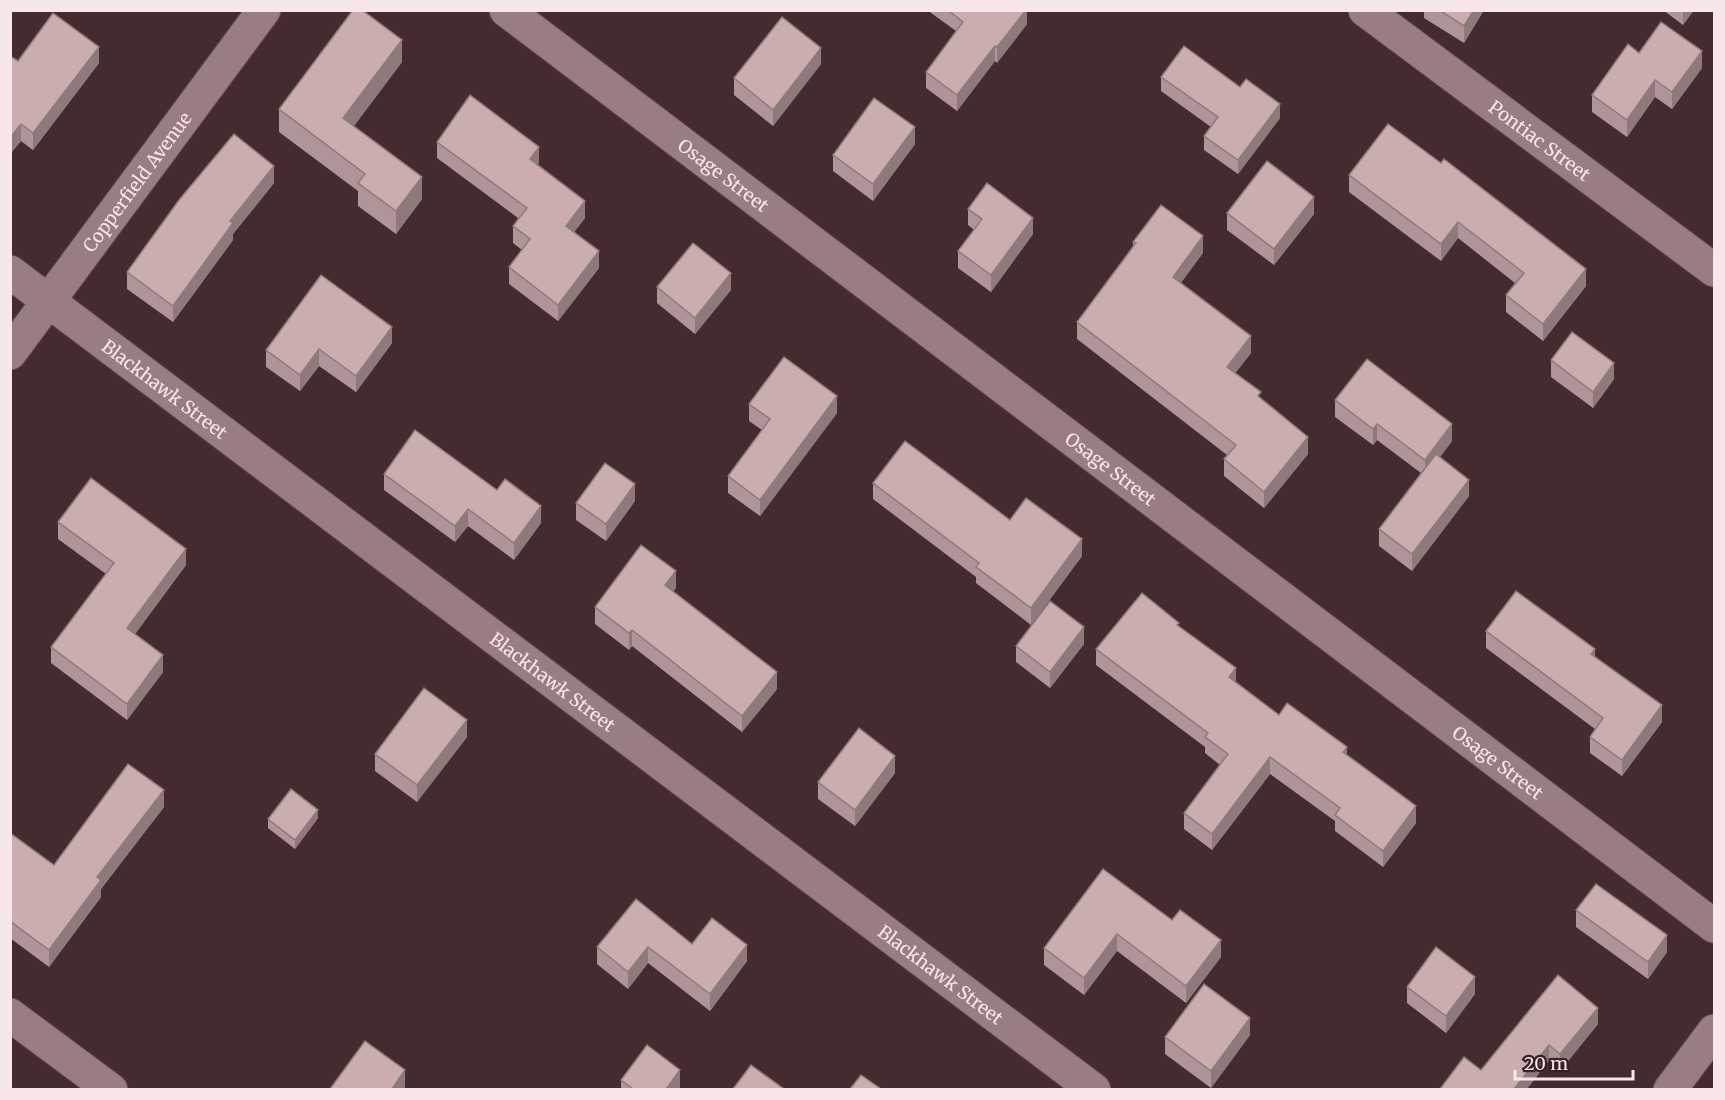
<svg xmlns="http://www.w3.org/2000/svg" width="1725" height="1100" viewBox="0 0 1725 1100" font-family="Merriweather,serif">
<rect width="100%" height="100%" fill="#432b2e"/>
<g fill="none" stroke-linecap="round" stroke-linejoin="round">
<defs>
<g id="minor">
<path id="s1" d="M 506,10 L 1714,926"/>
<path id="s2" d="M 1365,10 L 1714,270"/>
<path id="s3" d="M 10,272 L 1094,1090"/>
<path id="s4" d="M 10,353 L 264,10"/>
<path d="M 10,1015 L 111,1090"/>
<path d="M 1670,1090 L 1714,1031"/>
</g>
</defs>
<use href="#minor" stroke="#5e4a4d" stroke-width="35"/>
<use href="#minor" stroke="#9a7d80" stroke-width="33"/>
</g>
<g fill="#af9597">
<path d="M 927,10 L 1027,10 L 1027,24 L 997,63 L 995,61 L 957,111 L 926,88 L 926,72 L 956,31 Z"/>
<path d="M 1424,10 L 1484,10 L 1464,43 L 1424,18 Z"/>
<path d="M 1663,10 L 1694,10 L 1683,25 Z"/>
<path d="M 1639,53 L 1702,68 L 1672,109 L 1655,97 L 1627,137 L 1592,112 L 1592,95 Z"/>
<path d="M 10,56 L 18,61 L 99,63 L 33,150 L 21,141 L 10,154 Z"/>
<path d="M 402,62 L 354,126 L 422,199 L 396,234 L 358,206 L 358,191 L 279,132 L 279,109 Z"/>
<path d="M 821,64 L 773,126 L 734,95 L 734,78 Z"/>
<path d="M 1161,77 L 1280,118 L 1238,174 L 1204,150 L 1204,136 L 1211,127 L 1161,91 Z"/>
<path d="M 1388,124 L 1586,286 L 1543,341 L 1506,312 L 1506,295 L 1515,283 L 1458,238 L 1441,261 L 1349,192 L 1349,175 Z"/>
<path d="M 437,142 L 539,163 L 538,165 L 585,218 L 574,232 L 599,268 L 558,321 L 509,284 L 509,267 L 522,250 L 513,243 L 513,226 L 518,218 L 437,158 Z"/>
<path d="M 915,144 L 873,201 L 833,171 L 833,155 Z"/>
<path d="M 274,183 L 233,234 L 233,240 L 173,322 L 127,289 L 127,272 Z"/>
<path d="M 968,209 L 1033,234 L 991,292 L 958,268 L 958,251 L 974,230 L 968,225 Z"/>
<path d="M 1227,213 L 1314,214 L 1274,265 L 1227,230 Z"/>
<path d="M 1133,242 L 1203,253 L 1180,283 L 1251,353 L 1235,373 L 1261,399 L 1308,454 L 1264,508 L 1224,476 L 1224,459 L 1227,455 L 1077,339 L 1077,322 L 1133,246 Z"/>
<path d="M 657,287 L 731,290 L 695,334 L 657,303 Z"/>
<path d="M 392,343 L 356,392 L 319,366 L 300,391 L 266,367 L 266,350 Z"/>
<path d="M 1551,360 L 1614,379 L 1593,408 L 1551,377 Z"/>
<path d="M 1335,400 L 1452,441 L 1440,457 L 1469,496 L 1412,571 L 1379,546 L 1379,529 L 1421,473 L 1377,440 L 1373,445 L 1335,417 Z"/>
<path d="M 749,404 L 837,413 L 760,516 L 728,493 L 728,476 L 762,430 L 749,421 Z"/>
<path d="M 384,474 L 541,523 L 514,560 L 468,526 L 455,542 L 384,490 Z"/>
<path d="M 873,483 L 1010,520 L 1082,556 L 1031,625 L 976,583 L 976,577 L 873,499 Z"/>
<path d="M 635,501 L 606,541 L 576,520 L 576,503 Z"/>
<path d="M 58,522 L 186,565 L 135,634 L 163,672 L 127,720 L 51,663 L 51,647 L 106,574 L 58,539 Z"/>
<path d="M 676,588 L 673,591 L 777,689 L 742,732 L 632,646 L 629,650 L 595,624 L 595,607 Z"/>
<path d="M 1179,626 L 1236,683 L 1279,715 L 1347,755 L 1416,823 L 1383,867 L 1335,831 L 1335,821 L 1270,774 L 1212,850 L 1184,829 L 1184,813 L 1220,765 L 1205,753 L 1205,747 L 1096,665 L 1096,649 Z"/>
<path d="M 1486,631 L 1595,657 L 1662,722 L 1622,776 L 1590,753 L 1590,737 L 1595,729 L 1486,648 Z"/>
<path d="M 1084,644 L 1050,688 L 1016,662 L 1016,646 Z"/>
<path d="M 467,737 L 417,802 L 375,771 L 375,754 Z"/>
<path d="M 895,773 L 855,826 L 818,799 L 818,782 Z"/>
<path d="M 164,807 L 101,889 L 101,897 L 49,967 L 10,938 L 10,833 L 54,865 Z"/>
<path d="M 318,818 L 295,849 L 268,828 L 268,819 Z"/>
<path d="M 1576,910 L 1667,952 L 1648,979 L 1576,927 Z"/>
<path d="M 1172,920 L 1221,957 L 1186,1003 L 1117,951 L 1084,995 L 1044,965 L 1044,948 Z"/>
<path d="M 692,944 L 747,961 L 710,1011 L 648,963 L 628,989 L 597,964 L 597,947 Z"/>
<path d="M 1407,987 L 1475,994 L 1446,1033 L 1407,1003 Z"/>
<path d="M 1598,1024 L 1560,1071 L 1549,1061 L 1481,1070 Z"/>
<path d="M 1250,1035 L 1211,1088 L 1165,1054 L 1165,1037 Z"/>
<path d="M 621,1080 L 680,1087 L 679,1089 L 621,1089 Z"/>
</g>
<g fill="#8e797b">
<path d="M 1026,10 L 1027,10 L 1027,24 L 997,63 L 997,47 Z"/>
<path d="M 1474,10 L 1484,10 L 1464,43 L 1464,26 Z"/>
<path d="M 1683,10 L 1694,10 L 1683,25 Z"/>
<path d="M 402,40 L 402,62 L 343,140 L 343,118 Z"/>
<path d="M 995,46 L 995,61 L 957,111 L 957,95 Z"/>
<path d="M 99,47 L 99,63 L 33,150 L 33,133 Z"/>
<path d="M 821,48 L 821,64 L 773,126 L 773,110 Z"/>
<path d="M 1702,51 L 1702,68 L 1672,109 L 1672,92 Z"/>
<path d="M 1655,80 L 1655,97 L 1627,137 L 1627,120 Z"/>
<path d="M 1280,104 L 1280,118 L 1238,174 L 1238,160 Z"/>
<path d="M 21,124 L 21,141 L 10,154 L 10,138 Z"/>
<path d="M 915,127 L 915,144 L 873,201 L 873,184 Z"/>
<path d="M 539,147 L 539,163 L 530,176 L 530,159 Z"/>
<path d="M 274,166 L 274,183 L 233,234 L 233,240 L 173,322 L 173,306 L 230,221 Z"/>
<path d="M 422,177 L 422,199 L 396,234 L 396,211 Z"/>
<path d="M 1314,197 L 1314,214 L 1274,265 L 1274,249 Z"/>
<path d="M 585,201 L 585,218 L 566,243 L 566,226 Z"/>
<path d="M 1033,218 L 1033,234 L 991,292 L 991,275 Z"/>
<path d="M 1458,222 L 1458,238 L 1441,261 L 1441,244 Z"/>
<path d="M 1203,236 L 1203,253 L 1173,294 L 1173,277 Z"/>
<path d="M 599,251 L 599,268 L 558,321 L 558,305 Z"/>
<path d="M 1586,269 L 1586,286 L 1543,341 L 1543,324 Z"/>
<path d="M 731,273 L 731,290 L 695,334 L 695,318 Z"/>
<path d="M 392,327 L 392,343 L 356,392 L 356,376 Z"/>
<path d="M 1251,336 L 1251,353 L 1227,384 L 1227,367 Z"/>
<path d="M 319,349 L 319,366 L 300,391 L 300,375 Z"/>
<path d="M 1614,363 L 1614,379 L 1593,408 L 1593,392 Z"/>
<path d="M 837,396 L 837,413 L 760,516 L 760,500 Z"/>
<path d="M 1377,424 L 1377,440 L 1373,445 L 1373,429 Z"/>
<path d="M 1452,424 L 1452,441 L 1425,476 L 1425,460 Z"/>
<path d="M 1308,437 L 1308,454 L 1264,508 L 1264,492 Z"/>
<path d="M 1469,480 L 1469,496 L 1412,571 L 1412,554 Z"/>
<path d="M 635,484 L 635,501 L 606,541 L 606,524 Z"/>
<path d="M 541,506 L 541,523 L 514,560 L 514,543 Z"/>
<path d="M 468,509 L 468,526 L 455,542 L 455,526 Z"/>
<path d="M 1082,539 L 1082,556 L 1031,625 L 1031,608 Z"/>
<path d="M 186,549 L 186,565 L 127,645 L 127,628 Z"/>
<path d="M 676,571 L 676,588 L 665,602 L 665,585 Z"/>
<path d="M 1084,627 L 1084,644 L 1050,688 L 1050,672 Z"/>
<path d="M 632,630 L 632,646 L 629,650 L 629,633 Z"/>
<path d="M 1595,649 L 1595,665 L 1591,654 Z"/>
<path d="M 163,655 L 163,672 L 127,720 L 127,704 Z"/>
<path d="M 1236,668 L 1236,684 L 1229,677 Z"/>
<path d="M 777,672 L 777,689 L 742,732 L 742,716 Z"/>
<path d="M 1662,705 L 1662,722 L 1622,776 L 1622,760 Z"/>
<path d="M 467,720 L 467,737 L 417,802 L 417,785 Z"/>
<path d="M 1347,747 L 1347,763 L 1343,752 Z"/>
<path d="M 895,756 L 895,773 L 855,826 L 855,810 Z"/>
<path d="M 1270,757 L 1270,774 L 1212,850 L 1212,834 Z"/>
<path d="M 164,790 L 164,807 L 101,889 L 101,897 L 49,967 L 49,950 L 97,877 Z"/>
<path d="M 1416,806 L 1416,823 L 1383,867 L 1383,851 Z"/>
<path d="M 318,810 L 318,818 L 295,849 L 295,840 Z"/>
<path d="M 1117,934 L 1117,951 L 1084,995 L 1084,978 Z"/>
<path d="M 1667,935 L 1667,952 L 1648,979 L 1648,962 Z"/>
<path d="M 1221,940 L 1221,957 L 1186,1003 L 1186,986 Z"/>
<path d="M 747,945 L 747,961 L 710,1011 L 710,994 Z"/>
<path d="M 648,947 L 648,963 L 628,989 L 628,972 Z"/>
<path d="M 1475,977 L 1475,994 L 1446,1033 L 1446,1016 Z"/>
<path d="M 1598,1008 L 1598,1024 L 1560,1071 L 1560,1054 Z"/>
<path d="M 1250,1018 L 1250,1035 L 1211,1088 L 1211,1071 Z"/>
<path d="M 1549,1045 L 1549,1061 L 1527,1089 L 1514,1089 Z"/>
<path d="M 405,1070 L 405,1087 L 404,1089 L 392,1089 Z"/>
<path d="M 680,1070 L 680,1087 L 679,1089 L 666,1089 Z"/>
</g>
<g fill="#cbadb0" stroke="#8e797b" stroke-width="1.5">
<path d="M 353,10 L 362,10 L 402,40 L 343,118 L 422,177 L 396,211 L 358,183 L 365,174 L 279,109 Z"/>
<path d="M 948,10 L 1026,10 L 997,47 L 995,46 L 957,95 L 926,72 L 963,22 Z"/>
<path d="M 1439,10 L 1474,10 L 1464,26 Z"/>
<path d="M 53,13 L 99,47 L 33,133 L 21,124 L 10,138 L 10,56 L 18,61 Z"/>
<path d="M 782,17 L 821,48 L 773,110 L 734,78 Z"/>
<path d="M 1661,22 L 1702,51 L 1672,92 L 1655,80 L 1627,120 L 1592,95 L 1628,44 L 1639,53 Z"/>
<path d="M 1184,46 L 1240,87 L 1246,79 L 1280,104 L 1238,160 L 1204,136 L 1218,117 L 1161,77 Z"/>
<path d="M 470,95 L 539,147 L 530,159 L 585,201 L 566,226 L 599,251 L 558,305 L 509,267 L 530,239 L 513,226 L 527,208 L 437,142 Z"/>
<path d="M 874,98 L 915,127 L 873,184 L 833,155 Z"/>
<path d="M 1388,124 L 1441,163 L 1444,159 L 1586,269 L 1543,324 L 1506,295 L 1524,273 L 1458,222 L 1441,244 L 1349,175 Z"/>
<path d="M 234,134 L 274,166 L 230,221 L 233,223 L 173,306 L 127,272 L 179,200 Z"/>
<path d="M 1267,161 L 1314,197 L 1274,249 L 1227,213 Z"/>
<path d="M 987,183 L 1033,218 L 991,275 L 958,251 L 982,219 L 968,209 Z"/>
<path d="M 1161,205 L 1203,236 L 1173,277 L 1251,336 L 1227,367 L 1261,392 L 1258,396 L 1308,437 L 1264,492 L 1224,459 L 1236,445 L 1077,322 L 1136,243 L 1133,242 Z"/>
<path d="M 693,243 L 731,273 L 695,318 L 657,287 Z"/>
<path d="M 321,275 L 392,327 L 356,376 L 319,349 L 300,375 L 266,350 Z"/>
<path d="M 1572,332 L 1614,363 L 1593,392 L 1551,360 Z"/>
<path d="M 784,357 L 837,396 L 760,500 L 728,476 L 770,419 L 749,404 Z"/>
<path d="M 1367,359 L 1452,424 L 1425,460 L 1377,424 L 1373,429 L 1335,400 Z"/>
<path d="M 415,430 L 497,490 L 505,479 L 541,506 L 514,543 L 468,509 L 455,526 L 384,474 Z"/>
<path d="M 905,441 L 1010,520 L 1026,498 L 1082,539 L 1031,608 L 976,567 L 979,563 L 873,483 Z"/>
<path d="M 1436,454 L 1469,480 L 1412,554 L 1379,529 Z"/>
<path d="M 605,463 L 635,484 L 606,524 L 576,503 Z"/>
<path d="M 91,478 L 186,549 L 127,628 L 163,655 L 127,704 L 51,647 L 114,563 L 58,522 Z"/>
<path d="M 641,545 L 676,571 L 665,585 L 777,672 L 742,716 L 632,630 L 629,633 L 595,607 Z"/>
<path d="M 1516,591 L 1595,649 L 1591,654 L 1662,705 L 1622,760 L 1590,737 L 1603,718 L 1486,631 Z"/>
<path d="M 1142,593 L 1179,623 L 1177,625 L 1236,668 L 1229,677 L 1279,715 L 1287,703 L 1347,747 L 1343,752 L 1416,806 L 1383,851 L 1335,815 L 1340,808 L 1270,757 L 1212,834 L 1184,813 L 1228,754 L 1205,737 L 1208,733 L 1096,649 Z"/>
<path d="M 1050,601 L 1084,627 L 1050,672 L 1016,646 Z"/>
<path d="M 424,688 L 467,720 L 417,785 L 375,754 Z"/>
<path d="M 859,728 L 895,756 L 855,810 L 818,782 Z"/>
<path d="M 128,764 L 164,790 L 97,877 L 101,880 L 49,950 L 10,921 L 10,833 L 54,865 Z"/>
<path d="M 291,789 L 318,810 L 295,840 L 268,819 Z"/>
<path d="M 1103,869 L 1172,920 L 1180,910 L 1221,940 L 1186,986 L 1117,934 L 1084,978 L 1044,948 Z"/>
<path d="M 1596,884 L 1667,935 L 1648,962 L 1576,910 Z"/>
<path d="M 636,899 L 692,944 L 712,918 L 747,945 L 710,994 L 648,947 L 628,972 L 597,947 Z"/>
<path d="M 1436,947 L 1475,977 L 1446,1016 L 1407,987 Z"/>
<path d="M 1558,975 L 1598,1008 L 1560,1054 L 1549,1045 L 1514,1089 L 1440,1089 L 1464,1057 L 1481,1070 Z"/>
<path d="M 1204,984 L 1250,1018 L 1211,1071 L 1165,1037 Z"/>
<path d="M 365,1041 L 405,1070 L 392,1089 L 330,1089 Z"/>
<path d="M 647,1045 L 680,1070 L 666,1089 L 633,1089 L 621,1080 Z"/>
<path d="M 751,1065 L 784,1089 L 733,1089 Z"/>
<path d="M 861,1075 L 881,1089 L 850,1089 Z"/>
</g>
<g text-anchor="middle" dominant-baseline="central" stroke-width="6" stroke-linejoin="round" paint-order="stroke">
<g font-size="18" fill="#f8e7e9" stroke="#382124">
<text stroke="none"><textPath href="#s2" startOffset="218">Pontiac Street</textPath></text>
<text stroke="none"><textPath href="#s1" startOffset="273">Osage Street</textPath></text>
<text stroke="none"><textPath href="#s4" startOffset="213">Copperfield Avenue</textPath></text>
<text stroke="none"><textPath href="#s3" startOffset="194">Blackhawk Street</textPath></text>
<text stroke="none"><textPath href="#s1" startOffset="759">Osage Street</textPath></text>
<text stroke="none"><textPath href="#s3" startOffset="680">Blackhawk Street</textPath></text>
<text stroke="none"><textPath href="#s1" startOffset="1245">Osage Street</textPath></text>
<text stroke="none"><textPath href="#s3" startOffset="1166">Blackhawk Street</textPath></text>
</g>
</g>
<rect width="1725" height="1100" fill="none" stroke="#f8e7e9" stroke-width="24"/>
<path d="M1515 1070v9h118v-9" fill="none" stroke="#f8e7e9" stroke-width="3"/>
<text x="1524" y="1070" font-size="18" fill="#f8e7e9" stroke="#382124" stroke-width="4.5" paint-order="stroke">20 m</text>
</svg>
